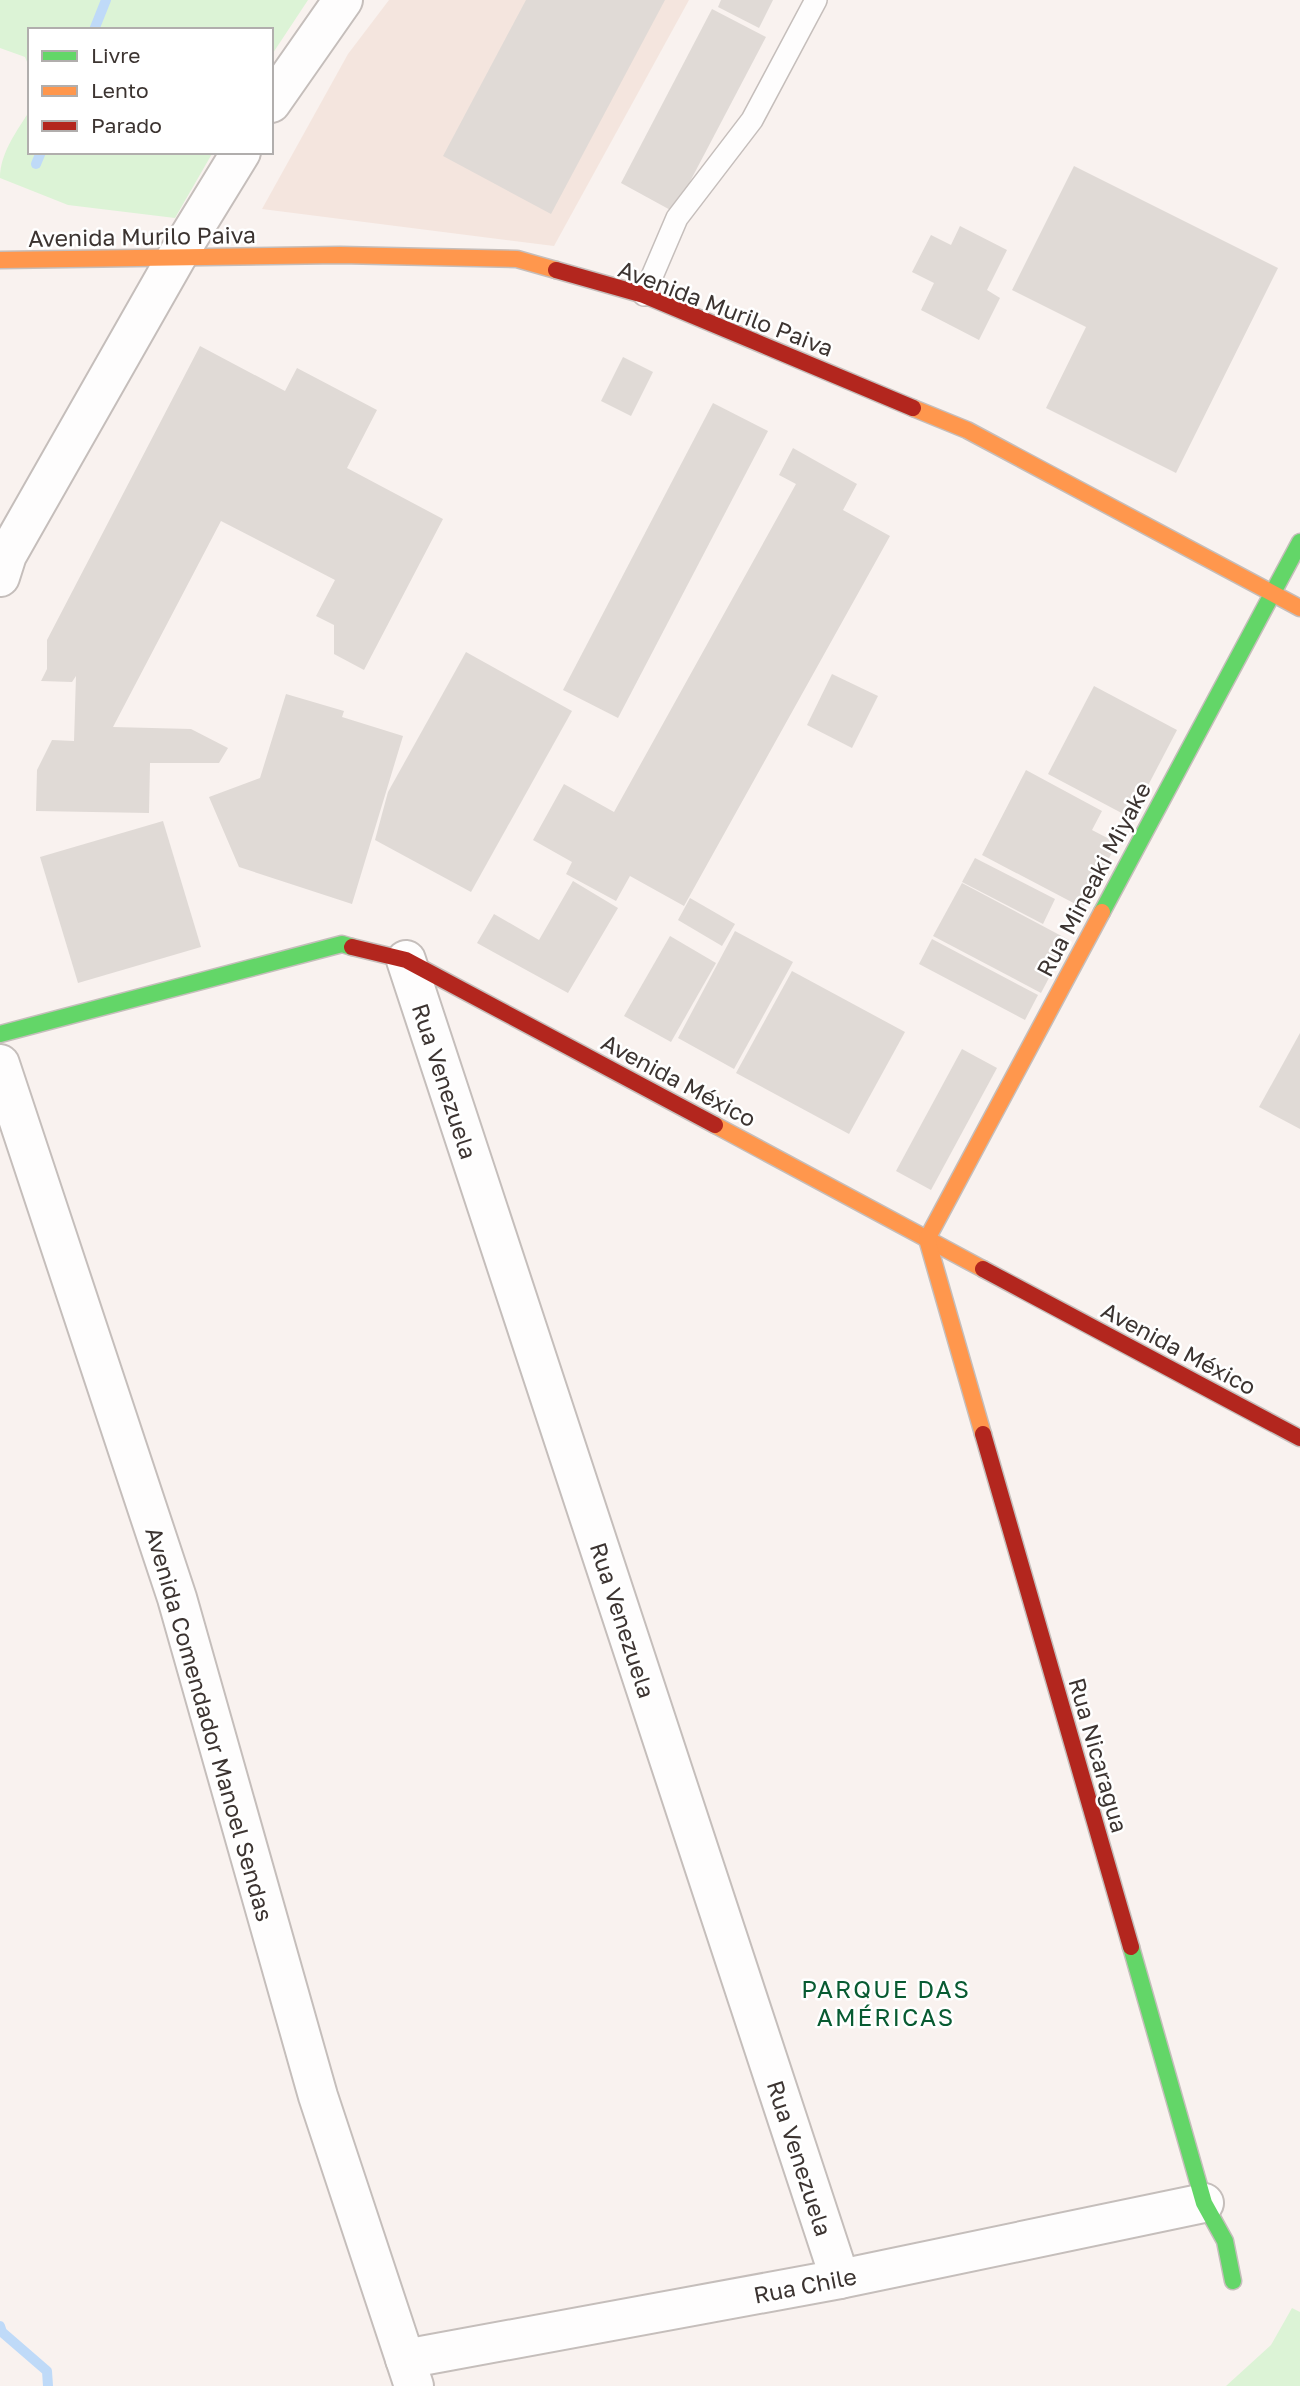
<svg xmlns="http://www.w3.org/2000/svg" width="1300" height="2386" viewBox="0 0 1300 2386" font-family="'Golos Text',sans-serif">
<rect width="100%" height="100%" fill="#f9f2ef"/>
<path fill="#f4e5de" d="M 389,0 L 689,0 L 554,246 L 262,209 L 348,54 Z"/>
<g fill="#dcf3d6">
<path d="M 0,0 L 308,0 L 271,56 L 271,30 L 30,30 L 30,69 L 25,57 L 0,48 Z"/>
<path d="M 30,110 L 30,152 L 213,152 L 175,218 L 68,205 L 0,178 C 0,153 17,131 30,110 Z"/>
<path d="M 1292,2308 L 1300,2312 L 1300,2386 L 1226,2386 L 1271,2345 Z"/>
</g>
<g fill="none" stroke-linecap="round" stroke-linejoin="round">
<g stroke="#bfdaf8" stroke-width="10">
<path d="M 94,30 L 106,0"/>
<path d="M 36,164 L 41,152"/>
<path d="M 0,2326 L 2,2332 L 47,2371 L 48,2386"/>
</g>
</g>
<g fill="#e0dad6">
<path d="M 526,0 L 665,0 L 551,214 L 443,156 Z"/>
<path d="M 721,0 L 773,0 L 759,28 L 718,7 Z"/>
<path d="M 712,9 L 766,37 L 674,212 L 621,183 Z"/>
<path d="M 1074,166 L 1278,268 L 1176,473 L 1046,408 L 1086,327 L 1012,290 Z"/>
<path d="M 960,226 L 1007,250 L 987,290 L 1000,298 L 979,340 L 921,310 L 934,283 L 912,272 L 931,235 L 951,245 Z"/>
<path d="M 200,346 L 285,391 L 297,368 L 377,410 L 347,468 L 443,519 L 364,670 L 334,654 L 334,625 L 316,616 L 335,580 L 221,521 L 113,727 L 191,729 L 228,748 L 219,763 L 150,763 L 149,813 L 36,811 L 37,770 L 52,740 L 74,741 L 76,676 L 72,682 L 41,681 L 47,669 L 47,640 Z"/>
<path d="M 623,357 L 653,372 L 631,416 L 601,401 Z"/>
<path d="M 713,403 L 768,431 L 618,718 L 563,690 Z"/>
<path d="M 793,448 L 857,484 L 843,510 L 890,536 L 684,906 L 630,876 L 616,901 L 566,874 L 572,862 L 533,840 L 564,784 L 614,812 L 796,484 L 779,475 Z"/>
<path d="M 466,652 L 572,711 L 471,892 L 375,840 L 388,792 Z"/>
<path d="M 832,674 L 878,696 L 852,748 L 807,725 Z"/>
<path d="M 1094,686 L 1177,730 L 1131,818 L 1048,774 Z"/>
<path d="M 286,694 L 344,711 L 342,717 L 403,736 L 352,904 L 239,867 L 209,797 L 260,778 Z"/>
<path d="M 1026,770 L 1102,811 L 1092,830 L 1117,843 L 1083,908 L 982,855 Z"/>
<path d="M 163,821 L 201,947 L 78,983 L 40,857 Z"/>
<path d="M 975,858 L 1055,899 L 1043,924 L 962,882 Z"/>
<path d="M 573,881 L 618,908 L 568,993 L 477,943 L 494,914 L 539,940 Z"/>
<path d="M 962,883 L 1069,940 L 1041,993 L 933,936 Z"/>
<path d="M 690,898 L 735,924 L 722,946 L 678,920 Z"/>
<path d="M 735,931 L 793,962 L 734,1069 L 678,1038 Z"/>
<path d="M 670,936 L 716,963 L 671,1042 L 624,1016 Z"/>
<path d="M 932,939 L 1038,995 L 1025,1020 L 919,964 Z"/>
<path d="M 792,971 L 905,1032 L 849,1134 L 736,1073 Z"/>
<path d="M 1300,1033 L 1300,1129 L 1259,1107 Z"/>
<path d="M 962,1049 L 997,1068 L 931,1190 L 896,1171 Z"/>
</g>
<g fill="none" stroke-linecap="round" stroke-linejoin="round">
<defs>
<path id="lane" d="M 644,295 L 677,218 L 752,120 L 816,0"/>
<g id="street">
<path d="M 271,103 L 343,0"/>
<path d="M 0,577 L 7,555 L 176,258 L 241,152"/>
<path d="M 406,960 L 840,2279"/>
<path d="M 0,1064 L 177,1598 L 318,2096 L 414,2386"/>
<path d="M 405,2359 L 840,2279 L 1204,2203"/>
</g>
<g id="fast">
<path d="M 1102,912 L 1300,542"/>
<path d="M 0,1034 L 342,944 L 352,947"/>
<path d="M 1131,1947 L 1204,2203 L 1225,2241 L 1233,2281"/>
</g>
<g id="slow">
<path d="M 0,260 L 340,255 L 517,259 L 556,270"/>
<path d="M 913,408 L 967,430 L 1300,608"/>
<path d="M 715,1125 L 983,1269"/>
<path d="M 983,1434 L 927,1239 L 1102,912"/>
</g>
<g id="jam">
<path d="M 556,270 L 644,295 L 913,408"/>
<path d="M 352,947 L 406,960 L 715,1125"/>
<path d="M 983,1269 L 1300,1438"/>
<path d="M 983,1434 L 1131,1947"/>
</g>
</defs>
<use href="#lane" stroke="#c5bebb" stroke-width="24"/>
<use href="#street" stroke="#c5bebb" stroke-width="42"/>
<use href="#fast" stroke="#c5bebb" stroke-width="19"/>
<use href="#slow" stroke="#c5bebb" stroke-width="19"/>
<use href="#jam" stroke="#c5bebb" stroke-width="19"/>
<use href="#lane" stroke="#fefdfd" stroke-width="21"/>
<use href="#street" stroke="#fefdfd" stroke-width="38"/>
<use href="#fast" stroke="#63d668" stroke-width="16"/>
<use href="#slow" stroke="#ff974d" stroke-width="16"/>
<use href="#jam" stroke="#b3261e" stroke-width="16"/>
</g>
<g text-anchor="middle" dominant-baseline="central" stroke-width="5" stroke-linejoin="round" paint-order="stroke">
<g font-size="23" fill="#3c3431" stroke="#fff">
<text transform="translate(142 236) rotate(-1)">Avenida Murilo Paiva</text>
<text transform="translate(726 308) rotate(21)">Avenida Murilo Paiva</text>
<text transform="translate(1093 879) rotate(-62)">Rua Mineaki Miyake</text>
<text transform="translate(679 1080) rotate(28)">Avenida México</text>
<text transform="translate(445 1081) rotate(72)">Rua Venezuela</text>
<text transform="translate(1179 1348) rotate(28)">Avenida México</text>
<text transform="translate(623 1620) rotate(72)">Rua Venezuela</text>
<text transform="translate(210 1724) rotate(74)">Avenida Comendador Manoel Sendas</text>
<text transform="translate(1099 1755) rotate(74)">Rua Nicaragua</text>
<text transform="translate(800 2158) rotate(72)">Rua Venezuela</text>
<text transform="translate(805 2285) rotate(-11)">Rua Chile</text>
</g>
<g font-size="24" letter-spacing="2" fill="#085b32" stroke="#fff">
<text x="886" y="1988">PARQUE DAS<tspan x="886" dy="28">AMÉRICAS</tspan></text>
</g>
</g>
<rect x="28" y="28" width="245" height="126" fill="#ffffff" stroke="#b1aead" stroke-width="2"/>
<rect x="42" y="51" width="35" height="10" fill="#63d668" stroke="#b1aead" stroke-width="2"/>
<text x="91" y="63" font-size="21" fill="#3c3431">Livre</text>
<rect x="42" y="86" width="35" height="10" fill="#ff974d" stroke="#b1aead" stroke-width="2"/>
<text x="91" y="98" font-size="21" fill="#3c3431">Lento</text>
<rect x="42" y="121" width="35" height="10" fill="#b3261e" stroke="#b1aead" stroke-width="2"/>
<text x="91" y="133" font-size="21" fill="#3c3431">Parado</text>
</svg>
